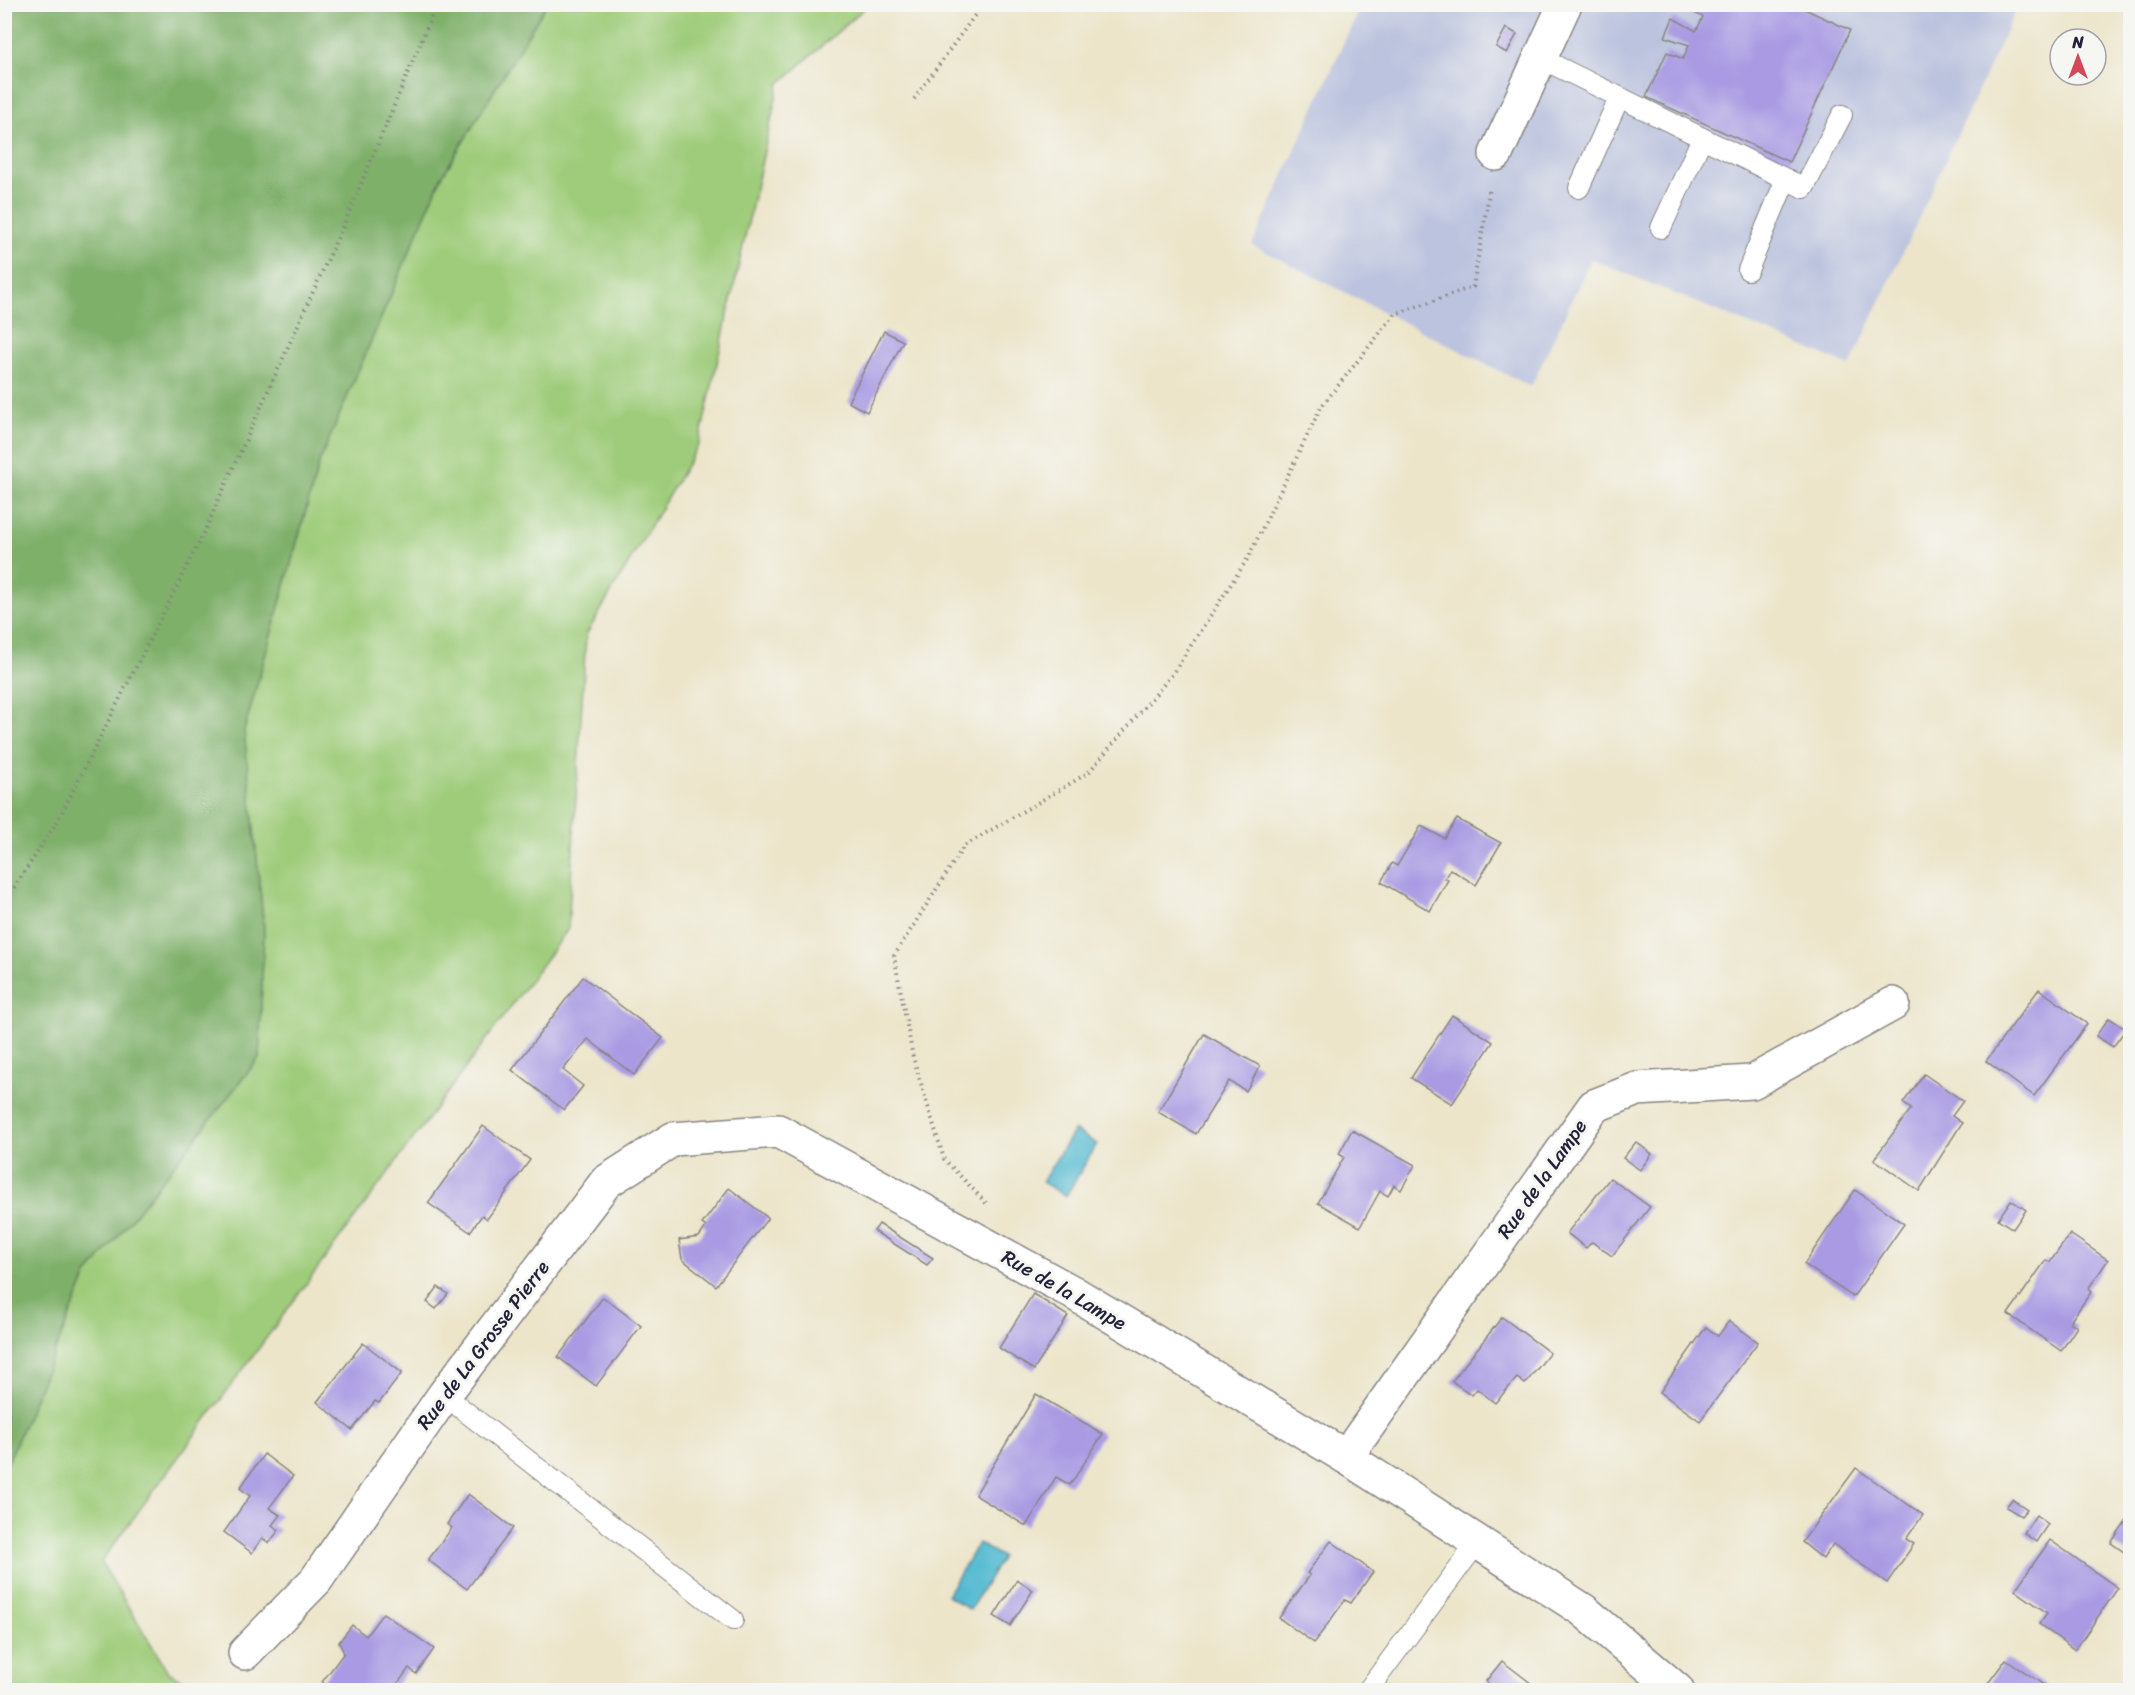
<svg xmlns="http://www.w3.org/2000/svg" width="2135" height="1695" viewBox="0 0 2135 1695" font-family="Sriracha,sans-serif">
<rect width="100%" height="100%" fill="#f6f6f2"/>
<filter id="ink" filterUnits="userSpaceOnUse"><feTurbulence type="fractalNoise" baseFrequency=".0167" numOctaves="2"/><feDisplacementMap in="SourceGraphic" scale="12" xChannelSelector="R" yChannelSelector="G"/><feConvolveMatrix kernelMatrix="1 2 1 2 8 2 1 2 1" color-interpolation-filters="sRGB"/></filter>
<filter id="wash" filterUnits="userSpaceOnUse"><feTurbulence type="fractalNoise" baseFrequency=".008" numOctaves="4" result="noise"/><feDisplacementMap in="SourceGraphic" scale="24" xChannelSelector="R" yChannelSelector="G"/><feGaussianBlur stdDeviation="1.35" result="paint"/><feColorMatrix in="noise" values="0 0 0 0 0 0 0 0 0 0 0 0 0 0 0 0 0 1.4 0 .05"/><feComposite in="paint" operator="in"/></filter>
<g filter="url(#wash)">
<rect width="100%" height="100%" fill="#ece5ca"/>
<path fill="#bcc3de" d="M 1356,5 L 2018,5 L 1850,366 L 1591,259 L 1531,387 L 1252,245 L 1360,7 Z"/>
<path fill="#9fcc7a" stroke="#60775a" stroke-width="1.5" d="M 546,5 L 868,5 L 779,84 L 699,444 L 586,635 L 568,929 L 101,1562 L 168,1672 L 200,1690 L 5,1690 L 5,1469 L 87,1275 L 259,1058 L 264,929 L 244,731 L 320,460 L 441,178 Z"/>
<path fill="#7fb06a" stroke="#506952" stroke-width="1.5" d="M 5,4 L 546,5 L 441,178 L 320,460 L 244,731 L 264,929 L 259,1058 L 87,1275 L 5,1469 Z"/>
<g fill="#53bad1" stroke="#3a6e86" stroke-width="1.5">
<path d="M 1074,1130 L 1097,1144 L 1066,1196 L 1042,1182 Z"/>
<path d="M 978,1543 L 1002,1557 L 970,1610 L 947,1595 Z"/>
</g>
<g id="blocks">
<g fill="#a99ae3">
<path d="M 1688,4 L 1794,4 L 1850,30 L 1789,162 L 1646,97 L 1667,52 L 1683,59 L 1689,45 L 1665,37 L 1673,18 L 1696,31 L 1703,17 L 1686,9 Z"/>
<path d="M 1506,28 L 1517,34 L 1507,53 L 1496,47 Z"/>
<path d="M 884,331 L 903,341 L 867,412 L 848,402 Z"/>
<path d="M 1457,819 L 1501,843 L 1476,885 L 1450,869 L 1445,878 L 1448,880 L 1430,911 L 1381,882 L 1392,863 L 1397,866 L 1421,826 L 1444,838 Z"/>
<path d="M 583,977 L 663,1038 L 634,1075 L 588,1039 L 563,1070 L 583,1086 L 564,1110 L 512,1070 Z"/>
<path d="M 2039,989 L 2087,1024 L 2034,1096 L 1986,1061 Z"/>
<path d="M 1452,1015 L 1493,1042 L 1452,1104 L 1411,1078 Z"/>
<path d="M 2109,1018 L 2126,1029 L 2113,1047 L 2096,1036 Z"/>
<path d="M 1204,1034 L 1260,1066 L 1246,1091 L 1229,1081 L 1196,1134 L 1158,1112 Z"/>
<path d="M 1924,1074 L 1963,1101 L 1952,1116 L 1962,1123 L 1919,1191 L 1874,1159 L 1911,1109 L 1903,1103 Z"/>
<path d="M 483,1126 L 530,1160 L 487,1219 L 482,1215 L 470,1232 L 428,1203 Z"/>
<path d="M 1352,1130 L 1415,1165 L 1401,1190 L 1394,1185 L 1388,1196 L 1380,1191 L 1360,1227 L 1318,1203 L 1344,1157 L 1339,1154 Z"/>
<path d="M 1636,1142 L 1652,1154 L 1640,1170 L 1623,1158 Z"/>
<path d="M 1610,1178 L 1650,1207 L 1612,1256 L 1592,1242 L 1586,1248 L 1567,1233 Z"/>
<path d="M 729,1188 L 768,1218 L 716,1286 L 682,1259 L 679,1240 L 699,1237 L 706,1227 L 702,1224 Z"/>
<path d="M 1855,1190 L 1904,1224 L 1853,1297 L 1804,1264 Z"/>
<path d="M 2011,1200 L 2026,1210 L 2013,1229 L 1998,1219 Z"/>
<path d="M 879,1224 L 933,1258 L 927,1265 L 874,1231 Z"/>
<path d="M 2070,1234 L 2108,1260 L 2088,1289 L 2091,1292 L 2070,1322 L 2077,1327 L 2061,1351 L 2008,1314 L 2046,1260 L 2050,1262 Z"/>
<path d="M 438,1287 L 448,1294 L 436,1309 L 427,1302 Z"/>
<path d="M 1033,1294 L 1068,1316 L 1034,1370 L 999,1348 Z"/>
<path d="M 603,1297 L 641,1326 L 596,1386 L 558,1357 Z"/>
<path d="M 1502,1317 L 1550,1353 L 1525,1384 L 1517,1378 L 1495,1403 L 1477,1389 L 1472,1395 L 1452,1381 Z"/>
<path d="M 1729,1321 L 1758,1342 L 1700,1421 L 1660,1392 L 1706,1327 L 1718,1336 Z"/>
<path d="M 363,1343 L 402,1373 L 379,1403 L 375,1401 L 352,1430 L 317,1402 Z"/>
<path d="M 1036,1394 L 1103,1434 L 1070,1485 L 1056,1477 L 1026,1526 L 975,1495 Z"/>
<path d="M 264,1454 L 293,1476 L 269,1508 L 280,1515 L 272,1525 L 279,1530 L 269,1543 L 262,1538 L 252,1553 L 224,1532 L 250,1496 L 240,1488 Z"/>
<path d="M 1856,1468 L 1923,1515 L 1906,1539 L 1914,1544 L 1887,1583 L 1833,1544 L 1823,1559 L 1802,1542 Z"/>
<path d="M 468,1494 L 513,1528 L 467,1589 L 428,1560 L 452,1528 L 447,1524 Z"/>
<path d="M 2012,1499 L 2027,1509 L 2021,1516 L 2006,1507 Z"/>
<path d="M 2036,1515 L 2048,1524 L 2036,1542 L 2024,1533 Z"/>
<path d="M 2130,1515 L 2130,1556 L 2111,1543 Z"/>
<path d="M 2050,1540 L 2118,1588 L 2075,1650 L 2039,1624 L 2047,1613 L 2015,1590 Z"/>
<path d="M 1331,1541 L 1373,1572 L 1351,1603 L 1345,1600 L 1314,1643 L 1279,1618 L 1310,1575 L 1307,1573 Z"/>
<path d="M 1017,1580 L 1033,1590 L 1010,1626 L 994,1616 Z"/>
<path d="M 383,1613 L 434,1649 L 416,1674 L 409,1668 L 393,1690 L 333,1690 L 322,1682 L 344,1653 L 339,1642 L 352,1625 L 366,1636 Z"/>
<path d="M 2006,1659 L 2051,1690 L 1983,1690 Z"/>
<path d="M 1502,1661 L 1532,1684 L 1541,1690 L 1484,1690 L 1489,1684 L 1486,1681 Z"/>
</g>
</g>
</g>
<g filter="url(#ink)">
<use href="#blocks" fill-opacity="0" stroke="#878482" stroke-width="1.5"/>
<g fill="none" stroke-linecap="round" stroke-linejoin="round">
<defs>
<g id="service">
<path d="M 1540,58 L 1804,188 L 1842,115"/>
<path d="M 1579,188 L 1619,98"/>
<path d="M 1661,228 L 1702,138"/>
<path d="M 1748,270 L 1786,179"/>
<path d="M 444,1395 L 733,1620"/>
<path d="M 1368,1690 L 1477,1543"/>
</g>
<g id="minor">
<path d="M 1496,154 L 1565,4"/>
<path d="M 1346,1457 L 1594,1106 L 1637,1089 L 1752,1082 L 1893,1004"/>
<path d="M 245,1653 L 316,1580 L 444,1395 L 606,1182 L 673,1139 L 778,1131 L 1072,1292 L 1346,1457 L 1583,1610 L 1677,1690"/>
</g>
</defs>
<use href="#service" stroke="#878482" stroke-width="22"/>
<use href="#minor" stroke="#878482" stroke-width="36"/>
<g stroke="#878482" stroke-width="4" stroke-dasharray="1.5 4.5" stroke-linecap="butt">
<path d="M 914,99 L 983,4"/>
<path d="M 4,903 L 57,822 L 199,543 L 347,217 L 437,4"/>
<path d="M 986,1203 L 944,1159 L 913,1057 L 894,956 L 964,846 L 1088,773 L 1171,676 L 1248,558 L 1321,407 L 1395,314 L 1473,287 L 1490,187"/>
</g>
<use href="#service" stroke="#fff" stroke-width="20"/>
<use href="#minor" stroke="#fff" stroke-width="33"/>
</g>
</g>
<g text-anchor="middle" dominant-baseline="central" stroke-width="6" stroke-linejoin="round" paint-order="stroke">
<g font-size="20" fill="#22223b" stroke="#f6f6f2">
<text transform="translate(1542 1179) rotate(-55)">Rue de la Lampe</text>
<text transform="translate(1064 1290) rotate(30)">Rue de la Lampe</text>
<text transform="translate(483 1345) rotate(-53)">Rue de La Grosse Pierre</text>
</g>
</g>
<rect width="2135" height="1695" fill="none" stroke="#f6f6f2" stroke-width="24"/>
<g transform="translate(2078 57)"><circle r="28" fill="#f6f6f2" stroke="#a1a1a9" stroke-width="1.5"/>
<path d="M0-4.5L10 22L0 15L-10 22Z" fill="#d1495b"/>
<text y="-9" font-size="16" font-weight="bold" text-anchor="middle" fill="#22223b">N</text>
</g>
</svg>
